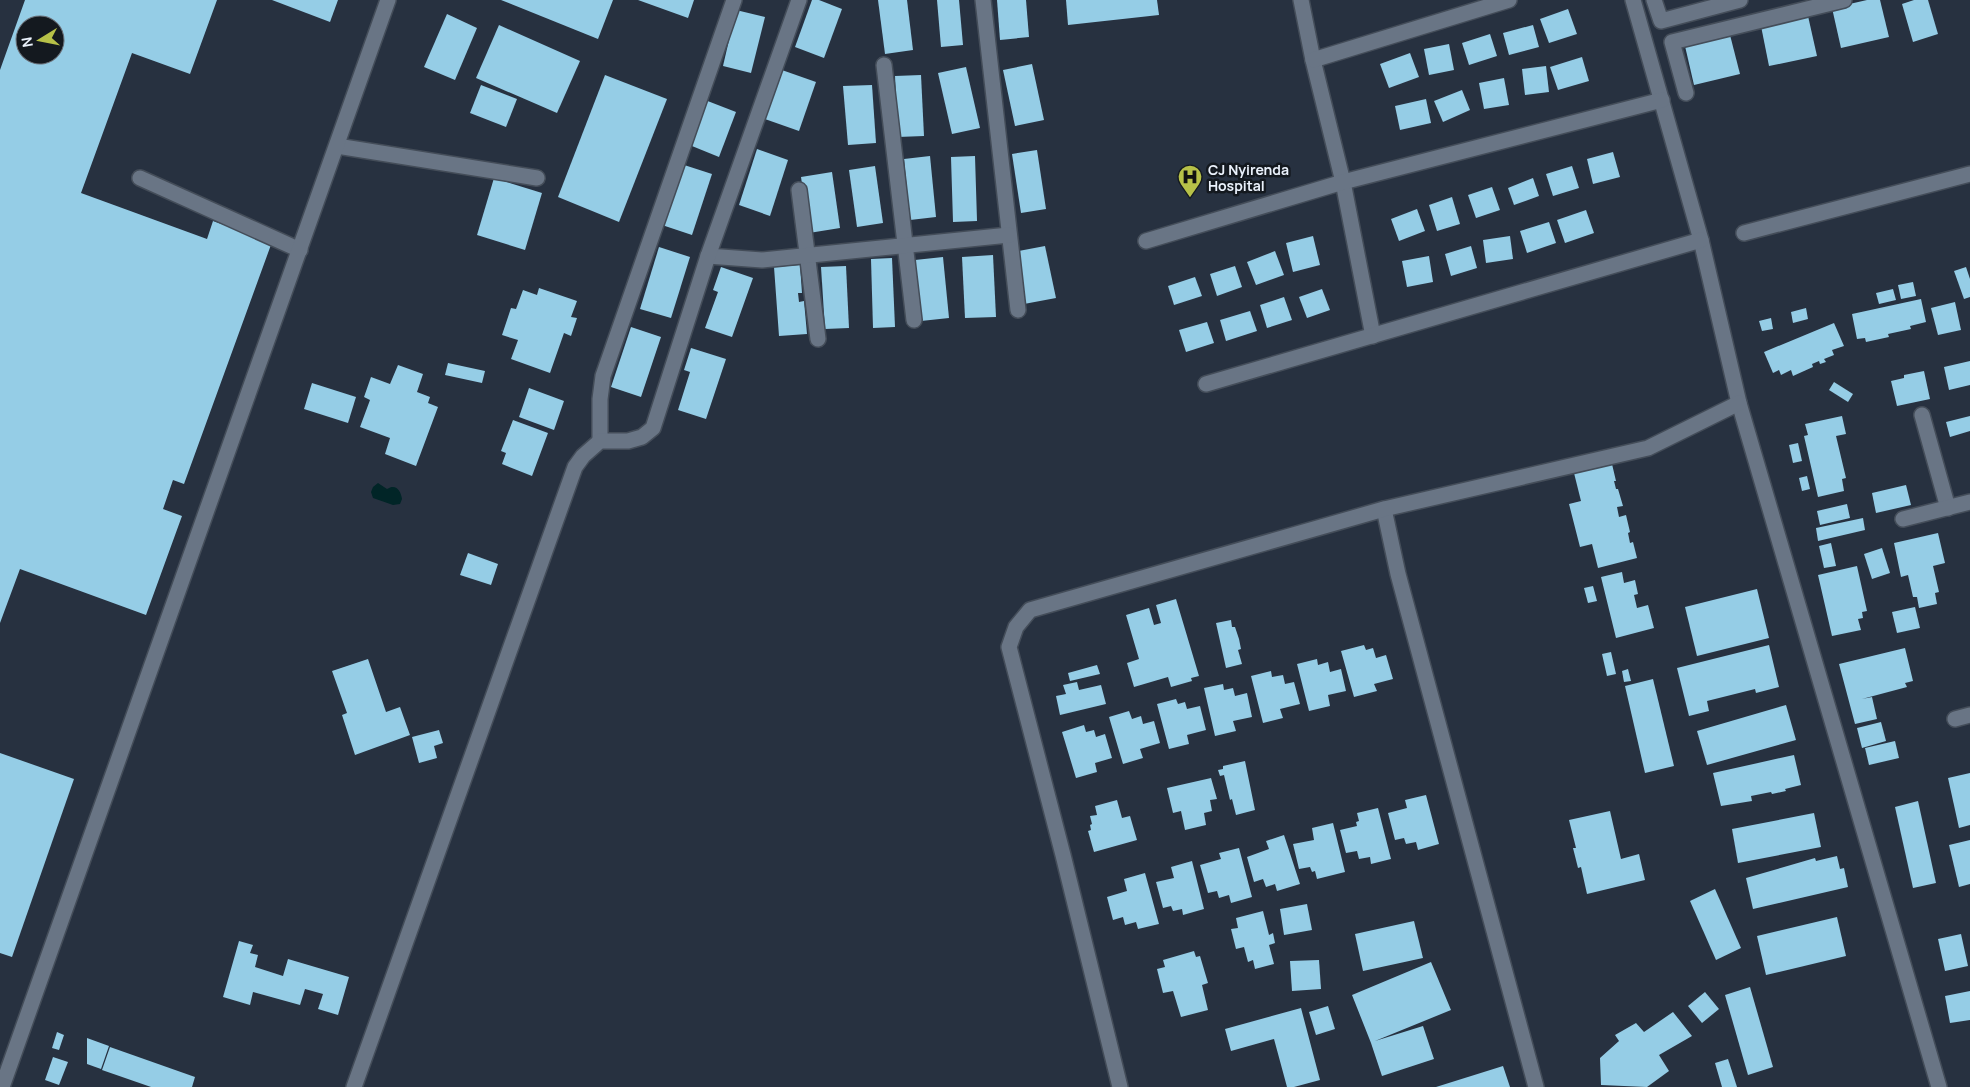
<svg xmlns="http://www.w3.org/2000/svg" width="1970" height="1087" viewBox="0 0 1970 1087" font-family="Manrope,sans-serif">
<rect width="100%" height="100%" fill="#273140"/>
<path fill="#012527" d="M 378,483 L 387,489 C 396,483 401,491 402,499 L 400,504 L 393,505 L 373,498 L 371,492 L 373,487 Z"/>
<g fill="#95cde6" fill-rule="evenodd">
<path d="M 25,0 L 217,0 L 190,74 L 132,53 L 81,193 L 207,239 L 213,221 L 272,242 L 184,484 L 173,480 L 163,509 L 182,516 L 146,615 L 20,569 L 0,623 L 0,70 ZM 25,25 L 55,25 L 55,55 L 25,55 Z"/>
<path d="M 272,0 L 338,0 L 330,22 Z"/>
<path d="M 501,0 L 613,0 L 598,39 Z"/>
<path d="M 638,0 L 694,0 L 688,18 Z"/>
<path d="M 812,0 L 819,0 L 842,9 L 824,58 L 795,47 Z"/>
<path d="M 878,0 L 907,0 L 913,50 L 885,54 Z"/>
<path d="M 937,0 L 959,0 L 963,45 L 941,47 Z"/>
<path d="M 997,0 L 1026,0 L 1029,37 L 1000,40 Z"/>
<path d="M 1066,0 L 1157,0 L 1159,15 L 1068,25 Z"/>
<path d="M 1867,0 L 1880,0 L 1889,37 L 1841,48 L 1832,8 Z"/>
<path d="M 1914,0 L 1928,0 L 1938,34 L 1913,42 L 1902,4 Z"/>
<path d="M 1568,9 L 1577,34 L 1549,43 L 1540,19 Z"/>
<path d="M 736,10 L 765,17 L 751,73 L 723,66 Z"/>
<path d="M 447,14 L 477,28 L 455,80 L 424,67 Z"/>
<path d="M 1808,16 L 1817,56 L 1769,66 L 1761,26 Z"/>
<path d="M 499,25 L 580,61 L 557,113 L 476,78 Z"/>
<path d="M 1533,25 L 1539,47 L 1509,55 L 1503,33 Z"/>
<path d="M 1490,34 L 1497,56 L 1469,65 L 1462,43 Z"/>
<path d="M 1730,35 L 1740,74 L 1694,85 L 1685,46 Z"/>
<path d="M 1449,44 L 1454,70 L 1429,75 L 1424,49 Z"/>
<path d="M 1410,53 L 1419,77 L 1389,88 L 1380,64 Z"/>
<path d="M 1582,57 L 1589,81 L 1558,90 L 1550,67 Z"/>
<path d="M 1032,64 L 1044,120 L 1015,126 L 1003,70 Z"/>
<path d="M 1546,66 L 1549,92 L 1525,95 L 1522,69 Z"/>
<path d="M 966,67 L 980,128 L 952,134 L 938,73 Z"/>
<path d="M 779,69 L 816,82 L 799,131 L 762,118 Z"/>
<path d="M 605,75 L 667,99 L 619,222 L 558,197 Z"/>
<path d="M 921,75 L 924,136 L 898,137 L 895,76 Z"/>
<path d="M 1504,78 L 1509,105 L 1484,109 L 1479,83 Z"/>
<path d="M 481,85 L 517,99 L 506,127 L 470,113 Z"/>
<path d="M 872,85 L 876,143 L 848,145 L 843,86 Z"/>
<path d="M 1462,90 L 1470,110 L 1443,122 L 1434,101 Z"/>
<path d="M 1426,99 L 1431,123 L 1400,130 L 1395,106 Z"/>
<path d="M 705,100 L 736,112 L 719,157 L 687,144 Z"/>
<path d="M 757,149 L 788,160 L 770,216 L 739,205 Z"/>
<path d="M 1037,150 L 1046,209 L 1021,213 L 1012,154 Z"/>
<path d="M 1613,152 L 1620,177 L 1593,184 L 1587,159 Z"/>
<path d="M 930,156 L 936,217 L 910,220 L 904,159 Z"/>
<path d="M 975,156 L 977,221 L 953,222 L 951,157 Z"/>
<path d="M 678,163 L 712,174 L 692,235 L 659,224 Z"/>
<path d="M 875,166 L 883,223 L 857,227 L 849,170 Z"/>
<path d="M 1572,166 L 1579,188 L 1553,196 L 1546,174 Z"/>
<path d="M 832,172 L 840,228 L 809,233 L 801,177 Z"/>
<path d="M 494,178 L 542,193 L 525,250 L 477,235 Z"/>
<path d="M 1533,178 L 1539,196 L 1514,205 L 1508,188 Z"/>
<path d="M 1492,187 L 1500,210 L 1476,218 L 1468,195 Z"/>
<path d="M 1452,197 L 1460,224 L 1437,231 L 1429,205 Z"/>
<path d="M 1417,209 L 1425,231 L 1399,241 L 1391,219 Z"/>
<path d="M 1586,210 L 1594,233 L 1565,243 L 1557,220 Z"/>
<path d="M 1549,222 L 1556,243 L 1527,253 L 1520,231 Z"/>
<path d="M 1313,236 L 1320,265 L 1293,272 L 1286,243 Z"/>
<path d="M 1510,236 L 1513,259 L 1486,263 L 1483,240 Z"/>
<path d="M 1045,246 L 1056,298 L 1024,304 L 1013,252 Z"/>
<path d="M 1471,246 L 1477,268 L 1451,276 L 1445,254 Z"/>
<path d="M 659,247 L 690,257 L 671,318 L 640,309 Z"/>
<path d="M 1275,251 L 1284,275 L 1256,285 L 1247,262 Z"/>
<path d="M 993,255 L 996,317 L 965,318 L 962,257 Z"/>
<path d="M 1429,256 L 1433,282 L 1407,287 L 1402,261 Z"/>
<path d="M 943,257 L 949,318 L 921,321 L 915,260 Z"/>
<path d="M 892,258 L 895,327 L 873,328 L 871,259 Z"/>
<path d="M 800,265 L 802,293 L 798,293 L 799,302 L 804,301 L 807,334 L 779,336 L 774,267 Z"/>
<path d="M 846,266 L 849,328 L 825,329 L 821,267 Z"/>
<path d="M 1235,266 L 1242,287 L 1217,296 L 1210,274 Z"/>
<path d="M 721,267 L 753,278 L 732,337 L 705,328 L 718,292 L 713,290 Z"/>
<path d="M 1966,267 L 1970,279 L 1970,297 L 1964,299 L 1954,271 Z"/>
<path d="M 1195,277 L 1202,296 L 1174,305 L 1168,286 Z"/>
<path d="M 1913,282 L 1916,296 L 1901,299 L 1898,285 Z"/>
<path d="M 539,288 L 577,301 L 571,317 L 577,318 L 571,336 L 564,333 L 550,373 L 511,359 L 518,340 L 502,335 L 511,308 L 516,309 L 523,290 L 537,295 Z"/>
<path d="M 1322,289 L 1330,310 L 1307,318 L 1299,297 Z"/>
<path d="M 1893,289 L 1896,300 L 1879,304 L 1876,293 Z"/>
<path d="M 1284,297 L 1292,320 L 1267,328 L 1260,305 Z"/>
<path d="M 1921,299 L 1926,322 L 1910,326 L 1911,329 L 1888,334 L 1889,337 L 1866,342 L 1865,338 L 1857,339 L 1852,314 Z"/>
<path d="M 1955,302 L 1961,330 L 1938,335 L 1931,308 Z"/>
<path d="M 1806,308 L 1808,319 L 1793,323 L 1791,312 Z"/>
<path d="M 1250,311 L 1257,331 L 1226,341 L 1220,320 Z"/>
<path d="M 1771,318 L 1773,329 L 1762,331 L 1759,321 Z"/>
<path d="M 1207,322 L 1214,343 L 1186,352 L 1179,330 Z"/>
<path d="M 1834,323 L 1844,346 L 1832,350 L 1834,355 L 1824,359 L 1826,362 L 1820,364 L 1819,361 L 1812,364 L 1813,367 L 1793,376 L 1791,370 L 1781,375 L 1779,370 L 1773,373 L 1764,352 Z"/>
<path d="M 631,327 L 661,337 L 641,397 L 611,387 Z"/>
<path d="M 691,348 L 726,359 L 706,419 L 678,410 L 690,372 L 684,370 Z"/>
<path d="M 1970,361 L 1970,385 L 1949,390 L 1944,367 Z"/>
<path d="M 448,363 L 485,371 L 482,383 L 445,375 Z"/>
<path d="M 398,365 L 423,374 L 417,392 L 430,397 L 428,403 L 438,407 L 416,466 L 385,454 L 390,438 L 360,427 L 370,400 L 364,397 L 371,377 L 390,384 Z"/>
<path d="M 1924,371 L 1930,399 L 1897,406 L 1891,381 L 1904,378 L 1904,375 Z"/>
<path d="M 1834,382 L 1853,394 L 1848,402 L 1829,390 Z"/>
<path d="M 312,383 L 356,397 L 348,423 L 304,409 Z"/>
<path d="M 529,388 L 564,401 L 554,430 L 519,417 Z"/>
<path d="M 1842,416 L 1846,434 L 1836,436 L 1846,478 L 1842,479 L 1844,491 L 1818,497 L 1804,436 L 1808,435 L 1805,424 Z"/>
<path d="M 1970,416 L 1970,431 L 1950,437 L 1946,422 Z"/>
<path d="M 513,420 L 548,433 L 532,476 L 502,464 L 506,453 L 501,451 Z"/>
<path d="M 1798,443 L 1802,461 L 1793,463 L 1789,445 Z"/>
<path d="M 1612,464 L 1616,481 L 1614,481 L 1616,489 L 1618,489 L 1623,506 L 1617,507 L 1619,517 L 1626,515 L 1630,532 L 1628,533 L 1630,543 L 1633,542 L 1637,558 L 1598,568 L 1592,544 L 1580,547 L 1569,504 L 1581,501 L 1574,473 Z"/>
<path d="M 1807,476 L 1810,489 L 1802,491 L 1799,478 Z"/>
<path d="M 1906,485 L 1911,505 L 1876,513 L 1872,493 Z"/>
<path d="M 1847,504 L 1850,518 L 1820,525 L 1817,511 Z"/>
<path d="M 1863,518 L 1865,530 L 1818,541 L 1816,528 Z"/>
<path d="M 1938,533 L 1945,563 L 1933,566 L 1939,592 L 1935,593 L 1937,604 L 1919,608 L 1917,597 L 1913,597 L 1908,575 L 1901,577 L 1894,543 Z"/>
<path d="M 1831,543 L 1836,566 L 1824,568 L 1819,546 Z"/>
<path d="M 1882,548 L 1890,573 L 1872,579 L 1864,554 Z"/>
<path d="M 468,553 L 498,564 L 491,585 L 460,575 Z"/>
<path d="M 1857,566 L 1867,611 L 1862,612 L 1863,618 L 1858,619 L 1861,630 L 1832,636 L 1818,575 Z"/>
<path d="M 1622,572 L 1624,583 L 1635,580 L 1638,594 L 1634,595 L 1637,608 L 1648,605 L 1654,628 L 1616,638 L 1601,577 Z"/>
<path d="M 1593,586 L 1597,601 L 1588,603 L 1584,588 Z"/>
<path d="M 1757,589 L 1769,638 L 1697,656 L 1685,607 Z"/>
<path d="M 1176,599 L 1199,676 L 1191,678 L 1192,681 L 1171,687 L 1168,677 L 1134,687 L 1127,663 L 1139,659 L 1126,615 L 1149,608 L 1154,625 L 1161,623 L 1156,605 Z"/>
<path d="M 1915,607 L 1920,628 L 1897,633 L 1892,612 Z"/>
<path d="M 1231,620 L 1232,627 L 1235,627 L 1239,639 L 1241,649 L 1238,650 L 1242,664 L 1226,668 L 1216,623 Z"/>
<path d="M 1364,645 L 1366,650 L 1373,648 L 1376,658 L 1386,655 L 1393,679 L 1374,684 L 1377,691 L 1354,697 L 1341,651 Z"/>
<path d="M 1769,645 L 1779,687 L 1756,693 L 1755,689 L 1707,701 L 1709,711 L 1689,716 L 1677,668 Z"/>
<path d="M 1905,648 L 1913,681 L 1905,683 L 1907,687 L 1862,699 L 1872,697 L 1877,719 L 1855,724 L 1839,664 Z"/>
<path d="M 1611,652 L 1616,674 L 1607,676 L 1602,654 Z"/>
<path d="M 368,659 L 386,712 L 400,707 L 410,735 L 355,755 L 342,715 L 347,713 L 332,671 Z"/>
<path d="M 1317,659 L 1318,665 L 1328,662 L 1330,672 L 1341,669 L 1346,691 L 1328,695 L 1330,706 L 1309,711 L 1297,664 Z"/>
<path d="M 1097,665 L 1100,674 L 1070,681 L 1068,673 Z"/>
<path d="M 1628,669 L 1631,681 L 1624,682 L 1622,671 Z"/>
<path d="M 1271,671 L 1272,677 L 1283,675 L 1285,684 L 1294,682 L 1300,704 L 1280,709 L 1283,718 L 1263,723 L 1251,676 Z"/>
<path d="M 1653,679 L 1674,766 L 1645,773 L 1625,686 Z"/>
<path d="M 1077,682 L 1079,690 L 1101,685 L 1106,704 L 1060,715 L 1056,696 L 1066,694 L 1063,685 Z"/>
<path d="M 1223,684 L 1224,690 L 1233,688 L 1235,696 L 1247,693 L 1252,717 L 1233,721 L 1236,731 L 1215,736 L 1204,688 Z"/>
<path d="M 1176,699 L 1178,704 L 1185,702 L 1187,709 L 1200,706 L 1206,730 L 1187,735 L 1189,744 L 1169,749 L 1157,704 Z"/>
<path d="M 1786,705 L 1796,740 L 1707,765 L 1697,731 Z"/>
<path d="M 1129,711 L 1132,719 L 1141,716 L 1143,724 L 1154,721 L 1160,743 L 1140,749 L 1143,758 L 1123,764 L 1109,717 Z"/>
<path d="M 1881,722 L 1886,741 L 1862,748 L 1857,728 Z"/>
<path d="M 1084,725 L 1086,732 L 1094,730 L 1096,737 L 1105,734 L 1112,758 L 1095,763 L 1097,772 L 1076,778 L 1062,732 Z"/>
<path d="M 439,730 L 443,743 L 434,746 L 437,758 L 419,763 L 412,737 Z"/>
<path d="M 1895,741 L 1899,758 L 1869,765 L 1865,748 Z"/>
<path d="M 0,753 L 74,779 L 12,957 L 0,953 Z"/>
<path d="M 1794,755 L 1801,785 L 1785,789 L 1786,791 L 1772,794 L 1771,792 L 1751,796 L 1752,801 L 1721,806 L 1713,773 Z"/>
<path d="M 1245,761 L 1255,810 L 1236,815 L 1232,799 L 1230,800 L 1224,775 L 1220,776 L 1218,770 L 1223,769 L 1223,766 Z"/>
<path d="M 1970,773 L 1970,825 L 1959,828 L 1948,778 Z"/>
<path d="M 1211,778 L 1217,799 L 1210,800 L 1212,811 L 1204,813 L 1206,825 L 1185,830 L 1181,811 L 1173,813 L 1167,788 Z"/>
<path d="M 1426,795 L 1439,844 L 1418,850 L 1416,842 L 1406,844 L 1404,838 L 1395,840 L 1388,813 L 1407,808 L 1405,800 Z"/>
<path d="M 1117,800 L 1122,818 L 1130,816 L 1137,840 L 1094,852 L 1088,831 L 1091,830 L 1090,825 L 1092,824 L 1090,816 L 1097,815 L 1095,806 Z"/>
<path d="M 1918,801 L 1936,883 L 1913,888 L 1895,807 Z"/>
<path d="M 1378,808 L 1391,859 L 1371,864 L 1370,857 L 1359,859 L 1357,851 L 1346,853 L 1340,830 L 1357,826 L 1356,822 L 1359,821 L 1357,813 Z"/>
<path d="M 1610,811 L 1621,859 L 1639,854 L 1645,880 L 1587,894 L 1581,867 L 1578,868 L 1573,848 L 1576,848 L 1569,820 Z"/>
<path d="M 1814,813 L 1821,847 L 1738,863 L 1732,829 Z"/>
<path d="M 1333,823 L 1345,872 L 1317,879 L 1315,871 L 1312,872 L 1310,867 L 1299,869 L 1293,844 L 1314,840 L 1312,828 Z"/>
<path d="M 1284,835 L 1300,884 L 1277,891 L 1275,884 L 1266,887 L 1263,879 L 1254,882 L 1247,857 L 1269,849 L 1266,841 Z"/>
<path d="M 1970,840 L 1970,884 L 1959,887 L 1949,845 Z"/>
<path d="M 1239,848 L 1252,897 L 1231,903 L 1229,895 L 1219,898 L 1217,891 L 1208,893 L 1200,865 L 1221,859 L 1219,853 Z"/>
<path d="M 1837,856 L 1840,869 L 1844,868 L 1848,887 L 1753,909 L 1746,878 L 1815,858 L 1816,861 Z"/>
<path d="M 1192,861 L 1204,909 L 1183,915 L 1182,909 L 1173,911 L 1171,906 L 1163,908 L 1156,882 L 1174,878 L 1171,867 Z"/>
<path d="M 1145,873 L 1159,924 L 1138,929 L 1136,922 L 1125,925 L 1123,917 L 1113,920 L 1107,897 L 1127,891 L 1124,879 Z"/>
<path d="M 1715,889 L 1741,948 L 1716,960 L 1690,901 Z"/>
<path d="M 1307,904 L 1312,930 L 1284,935 L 1280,909 Z"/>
<path d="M 1263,911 L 1269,935 L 1273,933 L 1275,943 L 1269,945 L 1274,964 L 1255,969 L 1253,960 L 1248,962 L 1244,947 L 1236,949 L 1231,929 L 1238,928 L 1236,918 Z"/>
<path d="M 1837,917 L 1846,956 L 1766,975 L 1757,936 Z"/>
<path d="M 1414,921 L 1423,958 L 1363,971 L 1355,934 Z"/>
<path d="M 1961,934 L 1968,966 L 1945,971 L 1938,939 Z"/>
<path d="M 239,941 L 253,945 L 250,953 L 258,955 L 255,967 L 283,976 L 288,959 L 349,977 L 338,1015 L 318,1009 L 323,994 L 305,989 L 300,1005 L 253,992 L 250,1005 L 223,997 Z"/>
<path d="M 1194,951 L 1196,957 L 1200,956 L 1208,983 L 1202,985 L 1208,1010 L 1181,1017 L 1173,991 L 1163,993 L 1157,969 L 1165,967 L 1163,960 Z"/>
<path d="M 1319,960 L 1321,989 L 1292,991 L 1290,961 Z"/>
<path d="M 1431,962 L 1451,1010 L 1375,1041 L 1423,1026 L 1434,1059 L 1382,1076 L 1371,1043 L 1352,995 Z"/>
<path d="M 1750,987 L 1773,1067 L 1748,1075 L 1725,995 Z"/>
<path d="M 1970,991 L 1970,1020 L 1950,1023 L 1945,996 Z"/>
<path d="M 1705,992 L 1719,1009 L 1702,1023 L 1688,1006 Z"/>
<path d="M 1328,1006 L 1335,1029 L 1316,1035 L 1309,1012 Z"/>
<path d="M 1301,1008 L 1320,1080 L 1294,1087 L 1287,1087 L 1274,1039 L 1231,1051 L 1225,1029 Z"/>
<path d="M 1673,1012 L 1692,1036 L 1659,1055 L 1669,1071 L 1647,1087 L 1601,1085 L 1600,1058 L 1619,1041 L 1615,1035 L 1636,1023 L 1644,1032 Z"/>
<path d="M 57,1032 L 64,1035 L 59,1050 L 52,1048 Z"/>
<path d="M 87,1038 L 109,1046 L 101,1069 L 87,1064 Z"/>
<path d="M 110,1047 L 195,1077 L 192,1087 L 151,1087 L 102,1070 Z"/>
<path d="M 53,1057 L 68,1062 L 59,1085 L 45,1080 Z"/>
<path d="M 1728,1059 L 1737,1087 L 1722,1087 L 1715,1063 Z"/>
<path d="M 1503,1066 L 1510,1087 L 1436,1087 Z"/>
</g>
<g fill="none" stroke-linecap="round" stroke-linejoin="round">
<defs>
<g id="minor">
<path d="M 983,0 L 1018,310"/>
<path d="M 1301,0 L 1313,60 L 1343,182 L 1373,336"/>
<path d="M 1633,0 L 1701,240 L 1739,403 L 1939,1087"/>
<path d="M 1654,0 L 1661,21 L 1740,0"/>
<path d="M 1313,60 L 1509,0"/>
<path d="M 884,65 L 914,320"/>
<path d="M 1686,93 L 1672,42 L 1844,0"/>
<path d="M 337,146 L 537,178"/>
<path d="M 140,178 L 300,250"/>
<path d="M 799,190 L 818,339"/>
<path d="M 1744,233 L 1970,174"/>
<path d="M 1146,241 L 1343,182 L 1662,100"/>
<path d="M 708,256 L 762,260 L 1009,235"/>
<path d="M 1206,384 L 1701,240"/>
<path d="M 1922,415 L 1948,508"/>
<path d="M 600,441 L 600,399 L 603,376 L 734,0"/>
<path d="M 1384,509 L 1398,574 L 1536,1087"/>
<path d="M 1903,519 L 1970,502"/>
<path d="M 1955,719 L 1970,715"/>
<path d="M 2,1087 L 388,0"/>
<path d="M 354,1087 L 575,467 L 583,456 L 600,441 L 628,441 L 642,437 L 653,428 L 708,256 L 799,0"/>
<path d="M 1120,1087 L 1063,855 L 1009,647 L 1016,627 L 1030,610 L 1384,509 L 1648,448 L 1739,403"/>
</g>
</defs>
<use href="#minor" stroke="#444d59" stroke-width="18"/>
<use href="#minor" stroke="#697585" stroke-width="15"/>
</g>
<defs>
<symbol id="hospital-pin" viewBox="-11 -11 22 30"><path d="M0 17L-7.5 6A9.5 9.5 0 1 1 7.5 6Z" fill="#b7c148" stroke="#14191f"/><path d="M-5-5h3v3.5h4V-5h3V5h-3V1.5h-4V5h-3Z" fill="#111"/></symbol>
</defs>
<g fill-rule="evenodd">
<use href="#hospital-pin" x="1176" y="163" width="28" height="38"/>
</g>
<g text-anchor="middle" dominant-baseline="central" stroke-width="5" stroke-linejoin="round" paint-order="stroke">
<g font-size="14" font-weight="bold" fill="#eaf1fb" stroke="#14191f" text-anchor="start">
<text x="1208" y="169">CJ Nyirenda<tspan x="1208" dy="16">Hospital</tspan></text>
</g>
</g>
<g transform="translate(40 40) rotate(260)"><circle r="24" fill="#14191f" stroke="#6a6f77"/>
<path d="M0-4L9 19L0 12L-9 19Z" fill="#b7c148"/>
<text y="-8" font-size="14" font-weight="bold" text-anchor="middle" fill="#eaf1fb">N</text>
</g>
</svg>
